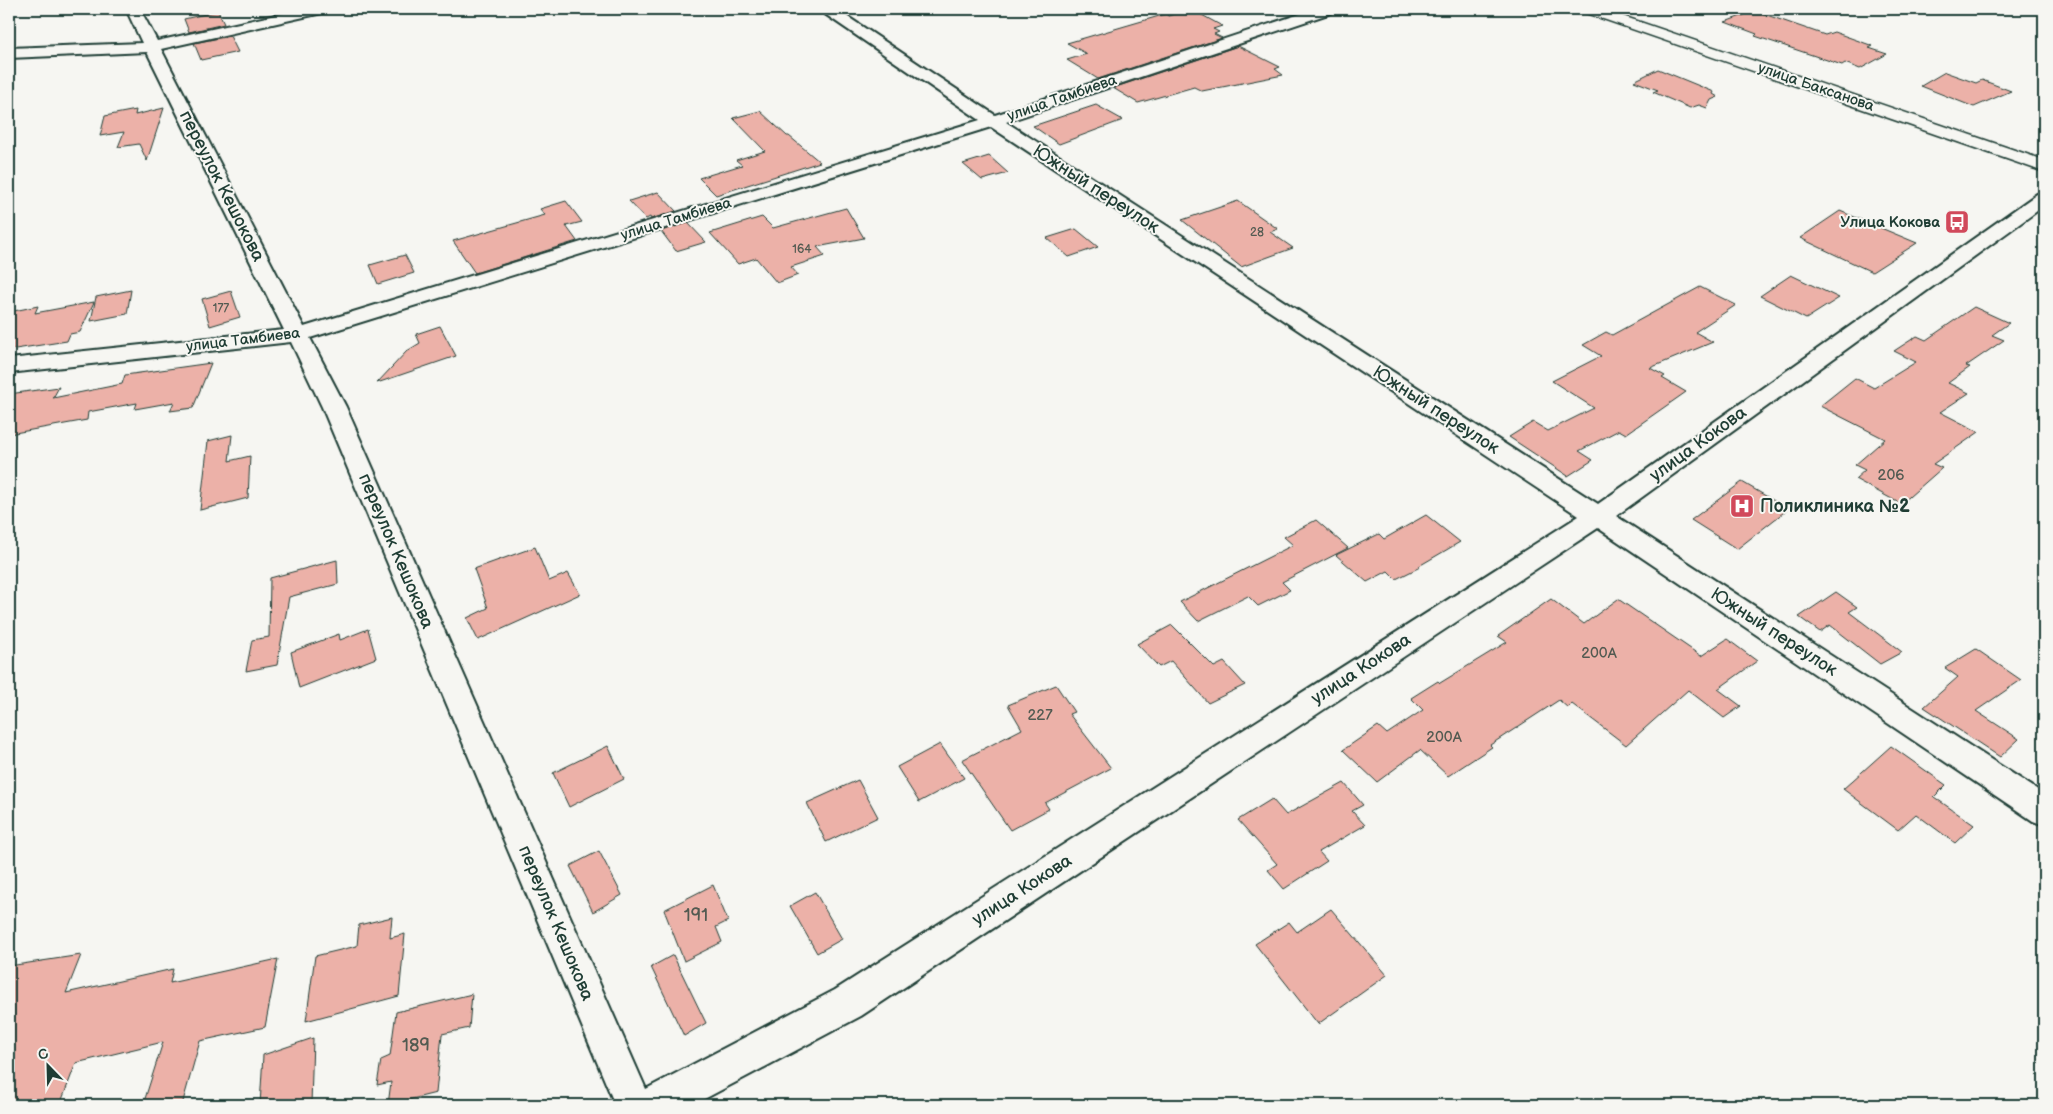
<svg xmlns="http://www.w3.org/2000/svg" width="2053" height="1114" viewBox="0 0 2053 1114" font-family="'Balsamiq Sans',sans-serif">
<rect width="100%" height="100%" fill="#f6f6f2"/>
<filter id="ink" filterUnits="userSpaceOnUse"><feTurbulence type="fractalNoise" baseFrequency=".02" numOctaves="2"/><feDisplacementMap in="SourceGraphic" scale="10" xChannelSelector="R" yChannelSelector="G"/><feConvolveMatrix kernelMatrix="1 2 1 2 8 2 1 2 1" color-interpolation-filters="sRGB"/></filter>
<g filter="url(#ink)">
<g fill="#ecb1a8" stroke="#1f3d34">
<path d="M 1191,9 L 1222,26 L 1213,29 L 1219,32 L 1214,34 L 1222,38 L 1098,79 L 1067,60 L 1087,54 L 1067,43 L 1166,14 L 1168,16 Z"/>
<path d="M 218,11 L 224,24 L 189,32 L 184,19 Z"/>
<path d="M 1755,11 L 1825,35 L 1834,32 L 1873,46 L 1869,48 L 1887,54 L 1860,69 L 1845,63 L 1842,65 L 1755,36 L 1757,34 L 1725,22 Z"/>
<path d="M 230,36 L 238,52 L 201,60 L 194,43 Z"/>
<path d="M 1238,46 L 1280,67 L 1275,69 L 1283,75 L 1202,91 L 1194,87 L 1138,103 L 1113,88 Z"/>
<path d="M 1658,69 L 1714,92 L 1713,94 L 1718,97 L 1711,100 L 1707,108 L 1699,105 L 1690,108 L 1653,92 L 1658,90 L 1634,81 Z"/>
<path d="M 1945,72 L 1976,83 L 1982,80 L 2011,91 L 1974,107 L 1921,86 Z"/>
<path d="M 1096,105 L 1123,120 L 1059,144 L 1033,126 Z"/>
<path d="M 164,108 L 147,161 L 139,144 L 118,147 L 124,132 L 100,136 L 105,116 L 136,110 L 135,115 Z"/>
<path d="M 760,111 L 787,136 L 789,136 L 820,162 L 716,195 L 699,178 L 742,165 L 736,160 L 765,151 L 733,118 Z"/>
<path d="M 989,156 L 1008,173 L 982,180 L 963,164 Z"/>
<path d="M 658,192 L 676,211 L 651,219 L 650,217 L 646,219 L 629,201 Z"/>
<path d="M 566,201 L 582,222 L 566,226 L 577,241 L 475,273 L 453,241 L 545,215 L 540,209 Z"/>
<path d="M 1238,201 L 1278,229 L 1270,232 L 1293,248 L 1241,267 L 1182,220 Z"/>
<path d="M 846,208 L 864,238 L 817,247 L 825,256 L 791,267 L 798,275 L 777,283 L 756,258 L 738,264 L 710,233 L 762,217 L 773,228 Z"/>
<path d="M 1840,211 L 1917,243 L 1872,272 L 1800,238 Z"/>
<path d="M 688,223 L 706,242 L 676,251 L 661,231 Z"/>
<path d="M 1076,229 L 1098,247 L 1069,257 L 1047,238 Z"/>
<path d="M 405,255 L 414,273 L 378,284 L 370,265 Z"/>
<path d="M 1791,275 L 1839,298 L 1806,319 L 1760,296 Z"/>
<path d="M 1700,287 L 1736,305 L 1695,332 L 1713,342 L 1650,368 L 1665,376 L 1662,378 L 1686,392 L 1626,434 L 1619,430 L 1579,451 L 1593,460 L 1568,476 L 1509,437 L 1533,422 L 1548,431 L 1594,408 L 1552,381 L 1601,356 L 1583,345 L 1606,332 L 1612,335 Z"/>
<path d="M 131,290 L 127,314 L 91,321 L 96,297 Z"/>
<path d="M 231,291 L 240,317 L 210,326 L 202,299 Z"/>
<path d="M 94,302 L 80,332 L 70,334 L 67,341 L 9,350 L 9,312 L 38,306 L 35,313 Z"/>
<path d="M 1974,307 L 2009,323 L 1992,335 L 2004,340 L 1966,366 L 1970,367 L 1948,383 L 1969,393 L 1940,412 L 1979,432 L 1933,464 L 1942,468 L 1901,504 L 1855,479 L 1865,470 L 1855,465 L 1885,439 L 1820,406 L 1855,378 L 1874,388 L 1916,362 L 1894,351 L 1917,336 L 1926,340 Z"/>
<path d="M 440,326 L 456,356 L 377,383 L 407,351 L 420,343 L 416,334 Z"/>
<path d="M 211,363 L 193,408 L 170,411 L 174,402 L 135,409 L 137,403 L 88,412 L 87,420 L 9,434 L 9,394 L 59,387 L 53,398 L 122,384 L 125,375 Z"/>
<path d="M 232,435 L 229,461 L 250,456 L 248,498 L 200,510 L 208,441 Z"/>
<path d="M 1742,482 L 1788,509 L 1737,549 L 1691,520 Z"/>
<path d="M 1426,515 L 1460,542 L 1419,566 L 1420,567 L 1396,579 L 1388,571 L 1367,582 L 1336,555 L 1379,534 L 1384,539 Z"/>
<path d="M 1316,520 L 1348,548 L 1282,582 L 1290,590 L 1258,606 L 1248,596 L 1198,621 L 1180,602 L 1293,545 L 1284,537 Z"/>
<path d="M 535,547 L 549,581 L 568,573 L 580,594 L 478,640 L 467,618 L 488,608 L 474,569 Z"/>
<path d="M 337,560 L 338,584 L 289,597 L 277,665 L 246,671 L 252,640 L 269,637 L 270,578 Z"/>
<path d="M 1836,592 L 1857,607 L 1849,612 L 1902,652 L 1880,664 L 1830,625 L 1820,632 L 1799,617 Z"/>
<path d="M 1551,599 L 1584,624 L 1618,599 L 1701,656 L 1727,639 L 1757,661 L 1718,689 L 1741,706 L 1724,718 L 1688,690 L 1626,745 L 1572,704 L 1568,708 L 1559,700 L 1490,745 L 1492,747 L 1448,776 L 1420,750 L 1377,782 L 1343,750 L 1378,726 L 1387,734 L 1423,710 L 1411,698 L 1438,681 L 1440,683 L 1507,642 L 1498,636 Z"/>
<path d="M 1172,625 L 1214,667 L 1224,662 L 1245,685 L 1208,703 L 1171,661 L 1159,667 L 1137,644 Z"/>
<path d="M 368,629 L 376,658 L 299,688 L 291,652 L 339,634 L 340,640 Z"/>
<path d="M 1976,649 L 2021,680 L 1976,711 L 2019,739 L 2000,757 L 1924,707 L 1958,677 L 1945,668 Z"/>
<path d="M 1056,685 L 1074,712 L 1069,714 L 1111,768 L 1045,803 L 1049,809 L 1010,830 L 962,760 L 1022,729 L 1008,705 Z"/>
<path d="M 940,744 L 964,778 L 919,802 L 897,767 Z"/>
<path d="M 608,746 L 624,779 L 569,807 L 553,773 Z"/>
<path d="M 1891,746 L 1946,785 L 1934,797 L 1974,825 L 1955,843 L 1916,814 L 1898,830 L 1843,789 Z"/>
<path d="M 858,780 L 878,817 L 826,842 L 807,803 Z"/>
<path d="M 1344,783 L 1363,805 L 1352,811 L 1365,825 L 1319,852 L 1327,861 L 1284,889 L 1268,870 L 1277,864 L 1238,820 L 1272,799 L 1286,815 Z"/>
<path d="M 599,851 L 622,895 L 593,912 L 570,866 Z"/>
<path d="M 713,885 L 728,921 L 716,927 L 722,942 L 684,961 L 664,910 Z"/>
<path d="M 815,892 L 842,939 L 817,953 L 790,906 Z"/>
<path d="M 1331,909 L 1387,975 L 1318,1024 L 1255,944 L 1289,922 L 1297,932 Z"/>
<path d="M 392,917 L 390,938 L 405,934 L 399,996 L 306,1021 L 315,956 L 357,946 L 359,925 Z"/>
<path d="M 81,955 L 66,993 L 173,969 L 170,983 L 278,959 L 265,1027 L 200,1041 L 182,1105 L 143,1105 L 163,1042 L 76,1063 L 60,1105 L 9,1105 L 9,966 Z"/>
<path d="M 673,955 L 706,1023 L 684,1036 L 651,967 Z"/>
<path d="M 472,994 L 469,1028 L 442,1034 L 436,1093 L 388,1105 L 391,1082 L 377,1085 L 381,1060 L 390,1056 L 396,1012 Z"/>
<path d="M 313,1038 L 311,1105 L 260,1105 L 263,1055 Z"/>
</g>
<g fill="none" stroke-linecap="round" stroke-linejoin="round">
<defs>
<path id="minor" d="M 126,9 L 140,9 L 157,41 L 303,9 L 329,9 L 327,12 L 322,13 L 161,49 L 304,327 L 980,120 L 822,12 L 820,9 L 836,9 L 995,115 L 1315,9 L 1336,9 L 1334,12 L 1006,122 L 1598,504 L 2037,194 L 2044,192 L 2044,206 L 1616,516 L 2044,794 L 2044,825 L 2033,821 L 1598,528 L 861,1016 L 693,1105 L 615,1105 L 322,407 L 291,342 L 9,373 L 9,359 L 284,330 L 147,52 L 9,58 L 9,48 L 142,43 ZM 991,127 L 1579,516 L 835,990 L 646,1089 L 346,407 L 310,338 Z"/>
<path id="major" d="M 1580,9 L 1602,9 L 2044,160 L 2044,172 L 1583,12 Z"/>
</defs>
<use href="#minor" stroke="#1f3d34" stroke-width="4"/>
<use href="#major" stroke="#1f3d34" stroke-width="3"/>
<use href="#minor" fill="#f6f6f2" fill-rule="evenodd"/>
<use href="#major" fill="#f6f6f2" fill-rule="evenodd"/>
</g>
</g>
<defs>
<symbol id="bus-square" viewBox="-11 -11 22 22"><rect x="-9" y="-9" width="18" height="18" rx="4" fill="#d1495b" stroke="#f6f6f2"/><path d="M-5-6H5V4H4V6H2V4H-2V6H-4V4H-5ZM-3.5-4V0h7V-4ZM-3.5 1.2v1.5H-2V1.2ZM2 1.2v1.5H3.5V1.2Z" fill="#fff"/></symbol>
<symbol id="hospital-square" viewBox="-11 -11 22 22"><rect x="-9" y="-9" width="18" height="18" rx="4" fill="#d1495b" stroke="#f6f6f2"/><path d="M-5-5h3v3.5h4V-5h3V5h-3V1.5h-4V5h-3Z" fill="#fff"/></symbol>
</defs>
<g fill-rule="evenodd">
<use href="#bus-square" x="1943" y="208" width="28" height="28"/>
<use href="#hospital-square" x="1728" y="492" width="28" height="28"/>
</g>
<g text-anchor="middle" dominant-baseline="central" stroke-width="4" stroke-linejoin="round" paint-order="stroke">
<g font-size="12" fill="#525a51">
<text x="1257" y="232">28</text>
<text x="802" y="249">164</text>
<text x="221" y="308">177</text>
</g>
<g font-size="15" fill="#1f3d34" stroke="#f6f6f2">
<text transform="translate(1816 87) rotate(19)">улица Баксанова</text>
<text transform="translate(1062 98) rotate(-19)">улица Тамбиева</text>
<text transform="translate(676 219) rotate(-17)">улица Тамбиева</text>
<text transform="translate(243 340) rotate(-7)">улица Тамбиева</text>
</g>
<g font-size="15" font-weight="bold" fill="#1f3d34" stroke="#f6f6f2" text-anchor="end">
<text x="1940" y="222">Улица Кокова</text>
</g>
<g font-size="15" fill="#525a51">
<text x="1891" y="475">206</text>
<text x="1599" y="653">200А</text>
<text x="1040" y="715">227</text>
<text x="1444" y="737">200А</text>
</g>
<g font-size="18" fill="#1f3d34" stroke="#f6f6f2">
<text transform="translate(222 186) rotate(63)">переулок Кешокова</text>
<text transform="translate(1096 189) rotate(33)">Южный переулок</text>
<text transform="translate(1436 410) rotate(33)">Южный переулок</text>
<text transform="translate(1698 444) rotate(-36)">улица Кокова</text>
<text transform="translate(396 551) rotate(67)">переулок Кешокова</text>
<text transform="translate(1774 632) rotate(33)">Южный переулок</text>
<text transform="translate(1361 669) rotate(-33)">улица Кокова</text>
<text transform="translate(1022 890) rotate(-33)">улица Кокова</text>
<text transform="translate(556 923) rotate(67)">переулок Кешокова</text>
</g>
<g font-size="18" font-weight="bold" fill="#1f3d34" stroke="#f6f6f2" text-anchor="start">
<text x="1760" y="506">Поликлиника №2</text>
</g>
<g font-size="18" fill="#525a51">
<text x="696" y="915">191</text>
<text x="416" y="1045">189</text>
</g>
</g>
<rect width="2053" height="1114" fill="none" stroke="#f6f6f2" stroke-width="30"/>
<rect x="15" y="15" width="2023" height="1084" fill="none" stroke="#1f3d34" stroke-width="2" filter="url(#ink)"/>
<g transform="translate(48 1066) rotate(337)" stroke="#f6f6f2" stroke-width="4" paint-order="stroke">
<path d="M0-4L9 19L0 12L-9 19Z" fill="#1f3d34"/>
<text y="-8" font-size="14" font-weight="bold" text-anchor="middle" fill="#1f3d34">С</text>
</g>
</svg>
